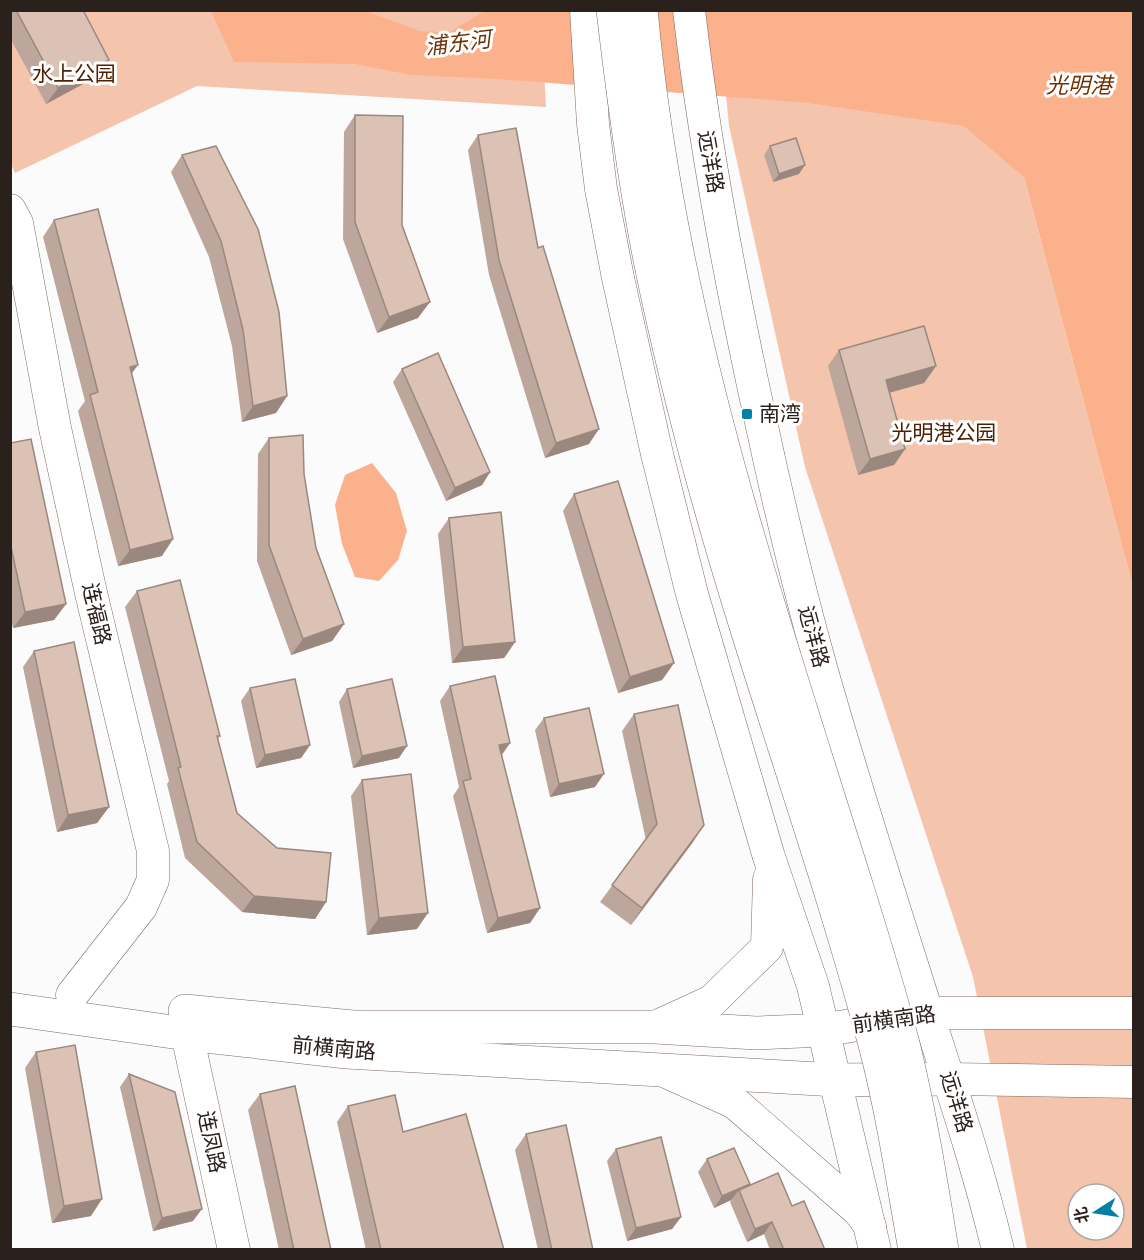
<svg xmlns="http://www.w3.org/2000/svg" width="1144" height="1260" viewBox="0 0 1144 1260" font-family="'Sofia Sans Condensed','Noto Sans SC',sans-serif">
<rect width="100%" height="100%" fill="#fbfbfb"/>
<g fill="#f5c4ac" fill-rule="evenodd">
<path d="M 11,11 L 541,11 L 546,107 L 197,86 L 15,173 L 11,164 Z"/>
<path d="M 718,11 L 1029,11 L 1024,177 L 1133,587 L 1133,1249 L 1027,1249 L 973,977 L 805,467 L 729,126 ZM 1078,1194 L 1114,1194 L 1114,1230 L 1078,1230 Z"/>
</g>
<g fill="#fbb18b">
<path d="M 486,10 L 1133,11 L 1133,587 L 1024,177 L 964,126 L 809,103 L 498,79 L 411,75 L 355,64 L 234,62 L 211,11 L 334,11 L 353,30 L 450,32 Z"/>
<path d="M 372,463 L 396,493 L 407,531 L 398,560 L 379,581 L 355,577 L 342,544 L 335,505 L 345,475 Z"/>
</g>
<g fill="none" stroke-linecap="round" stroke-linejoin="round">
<path stroke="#fbb18b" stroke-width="38" d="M 308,10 L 408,47"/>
<defs>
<g id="secondary">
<path d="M 586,10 L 593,124 L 601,189 L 618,278 L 657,454 L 692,594 L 769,857 L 813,986 L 875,1250"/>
<path d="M 689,10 C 705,149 731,286 761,422 C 779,506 799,589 822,671 C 855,787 892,901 928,1015 C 953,1093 979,1170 998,1250"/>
<path d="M 10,210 L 17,223 L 55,428 L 91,593 L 153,851 L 153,880 L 141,907 L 72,995"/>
<path d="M 927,1013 L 1134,1013"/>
<path d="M 655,1027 L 712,1001 L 767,947 L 769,879"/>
<path d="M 187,1034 L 234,1250"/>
<path d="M 666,1072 L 735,1103 L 859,1211 L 870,1226"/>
<path d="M 949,1079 L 1134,1082"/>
</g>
<g id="primary">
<path d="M 10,1009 L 187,1034 L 347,1052 L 836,1080 L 949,1079"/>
<path d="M 185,1011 L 353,1027 L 655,1027 L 756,1033 L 824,1030 L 927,1013"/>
</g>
</defs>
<use href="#secondary" stroke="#81695e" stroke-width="33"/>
<use href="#primary" stroke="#81695e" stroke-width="34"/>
<use href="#secondary" stroke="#fff" stroke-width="32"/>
<use href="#primary" stroke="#fff" stroke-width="33"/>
<defs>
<g id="highway-bridge">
<path d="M 613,10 C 622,87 632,163 646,239 C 660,313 678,386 697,458 C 750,657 823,849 876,1048 C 893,1114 903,1182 915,1250"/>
<path d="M 641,10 C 658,194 700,374 752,550 C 784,659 819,767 853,875 C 871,932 889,990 904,1048 C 920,1114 931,1182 942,1250"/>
</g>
</defs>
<use href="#highway-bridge" stroke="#81695e" stroke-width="34" stroke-linecap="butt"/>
<use href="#highway-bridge" stroke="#fff" stroke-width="33"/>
</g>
<g fill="#bda79c">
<path d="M 10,10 L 83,10 L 109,60 L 98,76 L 46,104 L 10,38 Z"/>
<path d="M 355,115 L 402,225 L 418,318 L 377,333 L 343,239 L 344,132 Z"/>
<path d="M 478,135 L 538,248 L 589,444 L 545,458 L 489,275 L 468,150 Z"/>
<path d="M 216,146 L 287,396 L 276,413 L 242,422 L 232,346 L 209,257 L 171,172 L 182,155 Z"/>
<path d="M 770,146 L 799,174 L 773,182 L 764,155 Z"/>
<path d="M 54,220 L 131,374 L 162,556 L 118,566 L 78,411 L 85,401 L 43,237 Z"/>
<path d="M 839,350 L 936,366 L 924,383 L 889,393 L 905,449 L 894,465 L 858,475 L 828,366 Z"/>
<path d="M 402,369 L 490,472 L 482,485 L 446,501 L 393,382 Z"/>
<path d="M 269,438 L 304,474 L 316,548 L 344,624 L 332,641 L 291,655 L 257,561 L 258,454 Z"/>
<path d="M 10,443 L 66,604 L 54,620 L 13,628 L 10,614 Z"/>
<path d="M 574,494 L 674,663 L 662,680 L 618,693 L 563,511 Z"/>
<path d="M 449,518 L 515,642 L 504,658 L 452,663 L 438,534 Z"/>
<path d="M 137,591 L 220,736 L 218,739 L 237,813 L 326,902 L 315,919 L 242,912 L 185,858 L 167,784 L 169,781 L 125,607 Z"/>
<path d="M 34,651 L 109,807 L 97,823 L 57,832 L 23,667 Z"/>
<path d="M 450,686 L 510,743 L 502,755 L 540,908 L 530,923 L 487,933 L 453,796 L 459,787 L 440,701 Z"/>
<path d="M 250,688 L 310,745 L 301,758 L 256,768 L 241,701 Z"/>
<path d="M 347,689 L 399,758 L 353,768 L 339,702 Z"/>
<path d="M 634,714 L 693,842 L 631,925 L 600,902 L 646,840 L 622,731 Z"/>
<path d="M 544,718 L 595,787 L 550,797 L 535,730 Z"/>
<path d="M 362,780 L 417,929 L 367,935 L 351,796 Z"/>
<path d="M 36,1052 L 91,1216 L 52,1223 L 25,1068 Z"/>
<path d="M 129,1074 L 193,1221 L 153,1231 L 120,1087 Z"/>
<path d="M 260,1094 L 331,1250 L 279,1250 L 248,1110 Z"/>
<path d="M 348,1106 L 403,1132 L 504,1250 L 366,1250 L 337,1122 Z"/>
<path d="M 526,1134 L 593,1250 L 538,1250 L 515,1150 Z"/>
<path d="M 616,1149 L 681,1217 L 672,1229 L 627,1241 L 607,1161 Z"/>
<path d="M 707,1159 L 750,1184 L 748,1186 L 792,1206 L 825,1250 L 770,1250 L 764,1234 L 747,1242 L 730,1202 L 731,1200 L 714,1208 L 698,1172 Z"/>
</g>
<g fill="#9a887f">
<path d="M 109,60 L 98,76 L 46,104 L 58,88 Z"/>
<path d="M 805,165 L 799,174 L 773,182 L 779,174 Z"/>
<path d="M 430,302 L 418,318 L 377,333 L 389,317 Z"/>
<path d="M 138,365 L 126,381 L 130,367 Z"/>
<path d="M 936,366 L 924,383 L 874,397 L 886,380 Z"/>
<path d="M 287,396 L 276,413 L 242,422 L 253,406 Z"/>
<path d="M 599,429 L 589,444 L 545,458 L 556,443 Z"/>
<path d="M 905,449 L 894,465 L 858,475 L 870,459 Z"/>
<path d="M 490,472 L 482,485 L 446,501 L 455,488 Z"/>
<path d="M 173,539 L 162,556 L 118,566 L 130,550 Z"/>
<path d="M 66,604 L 54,620 L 13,628 L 25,612 Z"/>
<path d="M 344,624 L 332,641 L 291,655 L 303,639 Z"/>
<path d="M 515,642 L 504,658 L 452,663 L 463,647 Z"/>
<path d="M 674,663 L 662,680 L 618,693 L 630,677 Z"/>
<path d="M 510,743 L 499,758 L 499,745 Z"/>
<path d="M 310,745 L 301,758 L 256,768 L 265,755 Z"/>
<path d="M 407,746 L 399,758 L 353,768 L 362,756 Z"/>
<path d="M 604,774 L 595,787 L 550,797 L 559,784 Z"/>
<path d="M 109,807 L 97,823 L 57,832 L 68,815 Z"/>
<path d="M 704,825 L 693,842 L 631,925 L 642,908 Z"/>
<path d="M 254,896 L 326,902 L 315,919 L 242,912 Z"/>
<path d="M 540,908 L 530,923 L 487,933 L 498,918 Z"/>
<path d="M 428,913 L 417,929 L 367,935 L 379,918 Z"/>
<path d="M 750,1184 L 741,1196 L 739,1190 L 731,1200 L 714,1208 L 722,1196 Z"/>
<path d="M 102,1199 L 91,1216 L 52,1223 L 64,1206 Z"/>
<path d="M 202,1209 L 193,1221 L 153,1231 L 162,1218 Z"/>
<path d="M 681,1217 L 672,1229 L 627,1241 L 636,1228 Z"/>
<path d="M 772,1222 L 764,1234 L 747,1242 L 755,1229 Z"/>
</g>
<g fill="#dcc2b5" stroke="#9a887f" stroke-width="1.5">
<path d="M 16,10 L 83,10 L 109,60 L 58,88 Z"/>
<path d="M 355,115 L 403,116 L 402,225 L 430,302 L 389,317 L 355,222 Z"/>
<path d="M 516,128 L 538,248 L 543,246 L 599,429 L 556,443 L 499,260 L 478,135 Z"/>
<path d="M 796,138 L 805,165 L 779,174 L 770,146 Z"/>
<path d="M 216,146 L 258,229 L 279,312 L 287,396 L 253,406 L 243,330 L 221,241 L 182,155 Z"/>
<path d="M 98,209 L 138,365 L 130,367 L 173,539 L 130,550 L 90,395 L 98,392 L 54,220 Z"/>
<path d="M 924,326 L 936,366 L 886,380 L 905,449 L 870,459 L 839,350 Z"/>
<path d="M 438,353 L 490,472 L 455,488 L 402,369 Z"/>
<path d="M 303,435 L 304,474 L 316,548 L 344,624 L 303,639 L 269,545 L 269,438 Z"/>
<path d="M 31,439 L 66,604 L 25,612 L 10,542 L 10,443 Z"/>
<path d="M 618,481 L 674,663 L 630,677 L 574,494 Z"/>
<path d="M 501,512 L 515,642 L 463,647 L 449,518 Z"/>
<path d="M 180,580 L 220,736 L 217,736 L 237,813 L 277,848 L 331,853 L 326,902 L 254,896 L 197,842 L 178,768 L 181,767 L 137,591 Z"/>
<path d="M 74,642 L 109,807 L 68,815 L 34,651 Z"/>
<path d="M 495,676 L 510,743 L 499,745 L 540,908 L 498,918 L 463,781 L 471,779 L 450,686 Z"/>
<path d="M 295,679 L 310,745 L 265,755 L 250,688 Z"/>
<path d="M 392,679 L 407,746 L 362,756 L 347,689 Z"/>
<path d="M 678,705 L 704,825 L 642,908 L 612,885 L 657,824 L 634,714 Z"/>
<path d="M 589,708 L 604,774 L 559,784 L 544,718 Z"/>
<path d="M 411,774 L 428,913 L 379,918 L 362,780 Z"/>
<path d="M 75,1045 L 102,1199 L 64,1206 L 36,1052 Z"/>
<path d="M 129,1074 L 175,1092 L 202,1209 L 162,1218 Z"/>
<path d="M 295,1086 L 331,1250 L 294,1250 L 260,1094 Z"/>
<path d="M 395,1095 L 403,1132 L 466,1114 L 504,1250 L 381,1250 L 348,1106 Z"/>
<path d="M 566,1125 L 593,1250 L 552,1250 L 526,1134 Z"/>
<path d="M 661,1137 L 681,1217 L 636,1228 L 616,1149 Z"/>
<path d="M 734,1148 L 750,1184 L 722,1196 L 707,1159 Z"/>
<path d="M 778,1173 L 792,1206 L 804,1201 L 825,1250 L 784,1250 L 772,1222 L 755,1229 L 739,1190 Z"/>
</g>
<rect fill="#0380a5" stroke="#fff" stroke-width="2" x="741" y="408" width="12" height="12" rx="3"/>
<g text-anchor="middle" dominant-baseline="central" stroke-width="6" stroke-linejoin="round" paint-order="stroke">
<g font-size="21" fill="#4d2004" stroke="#fff">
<text x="74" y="74">水上公园</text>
<text x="944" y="433">光明港公园</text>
</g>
<g font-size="21" fill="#2b211c" stroke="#fff">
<text transform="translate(710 162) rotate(80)">远洋路</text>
<text transform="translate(96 614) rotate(77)">连福路</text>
<text transform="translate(813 637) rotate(75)">远洋路</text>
<text transform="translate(894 1020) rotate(-8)">前横南路</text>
<text transform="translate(334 1049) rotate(5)">前横南路</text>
<text transform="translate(956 1102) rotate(73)">远洋路</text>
<text transform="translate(211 1142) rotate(78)">连凤路</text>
</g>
<g font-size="21" fill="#2b211c" stroke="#fff" text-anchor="start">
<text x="759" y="414">南湾</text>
</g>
<g font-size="22" font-style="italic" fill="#723105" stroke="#fff">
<text transform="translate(458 44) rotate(-7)">浦东河</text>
<text x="1079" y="86">光明港</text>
</g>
</g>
<rect width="1144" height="1260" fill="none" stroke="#2b211c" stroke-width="24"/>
<g transform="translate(1096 1212) rotate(258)"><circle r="28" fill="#ffffff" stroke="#aaa6a4" stroke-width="1.5"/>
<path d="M0-4.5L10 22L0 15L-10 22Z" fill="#0380a5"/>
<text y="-9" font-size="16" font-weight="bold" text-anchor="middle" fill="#2b211c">北</text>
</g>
</svg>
